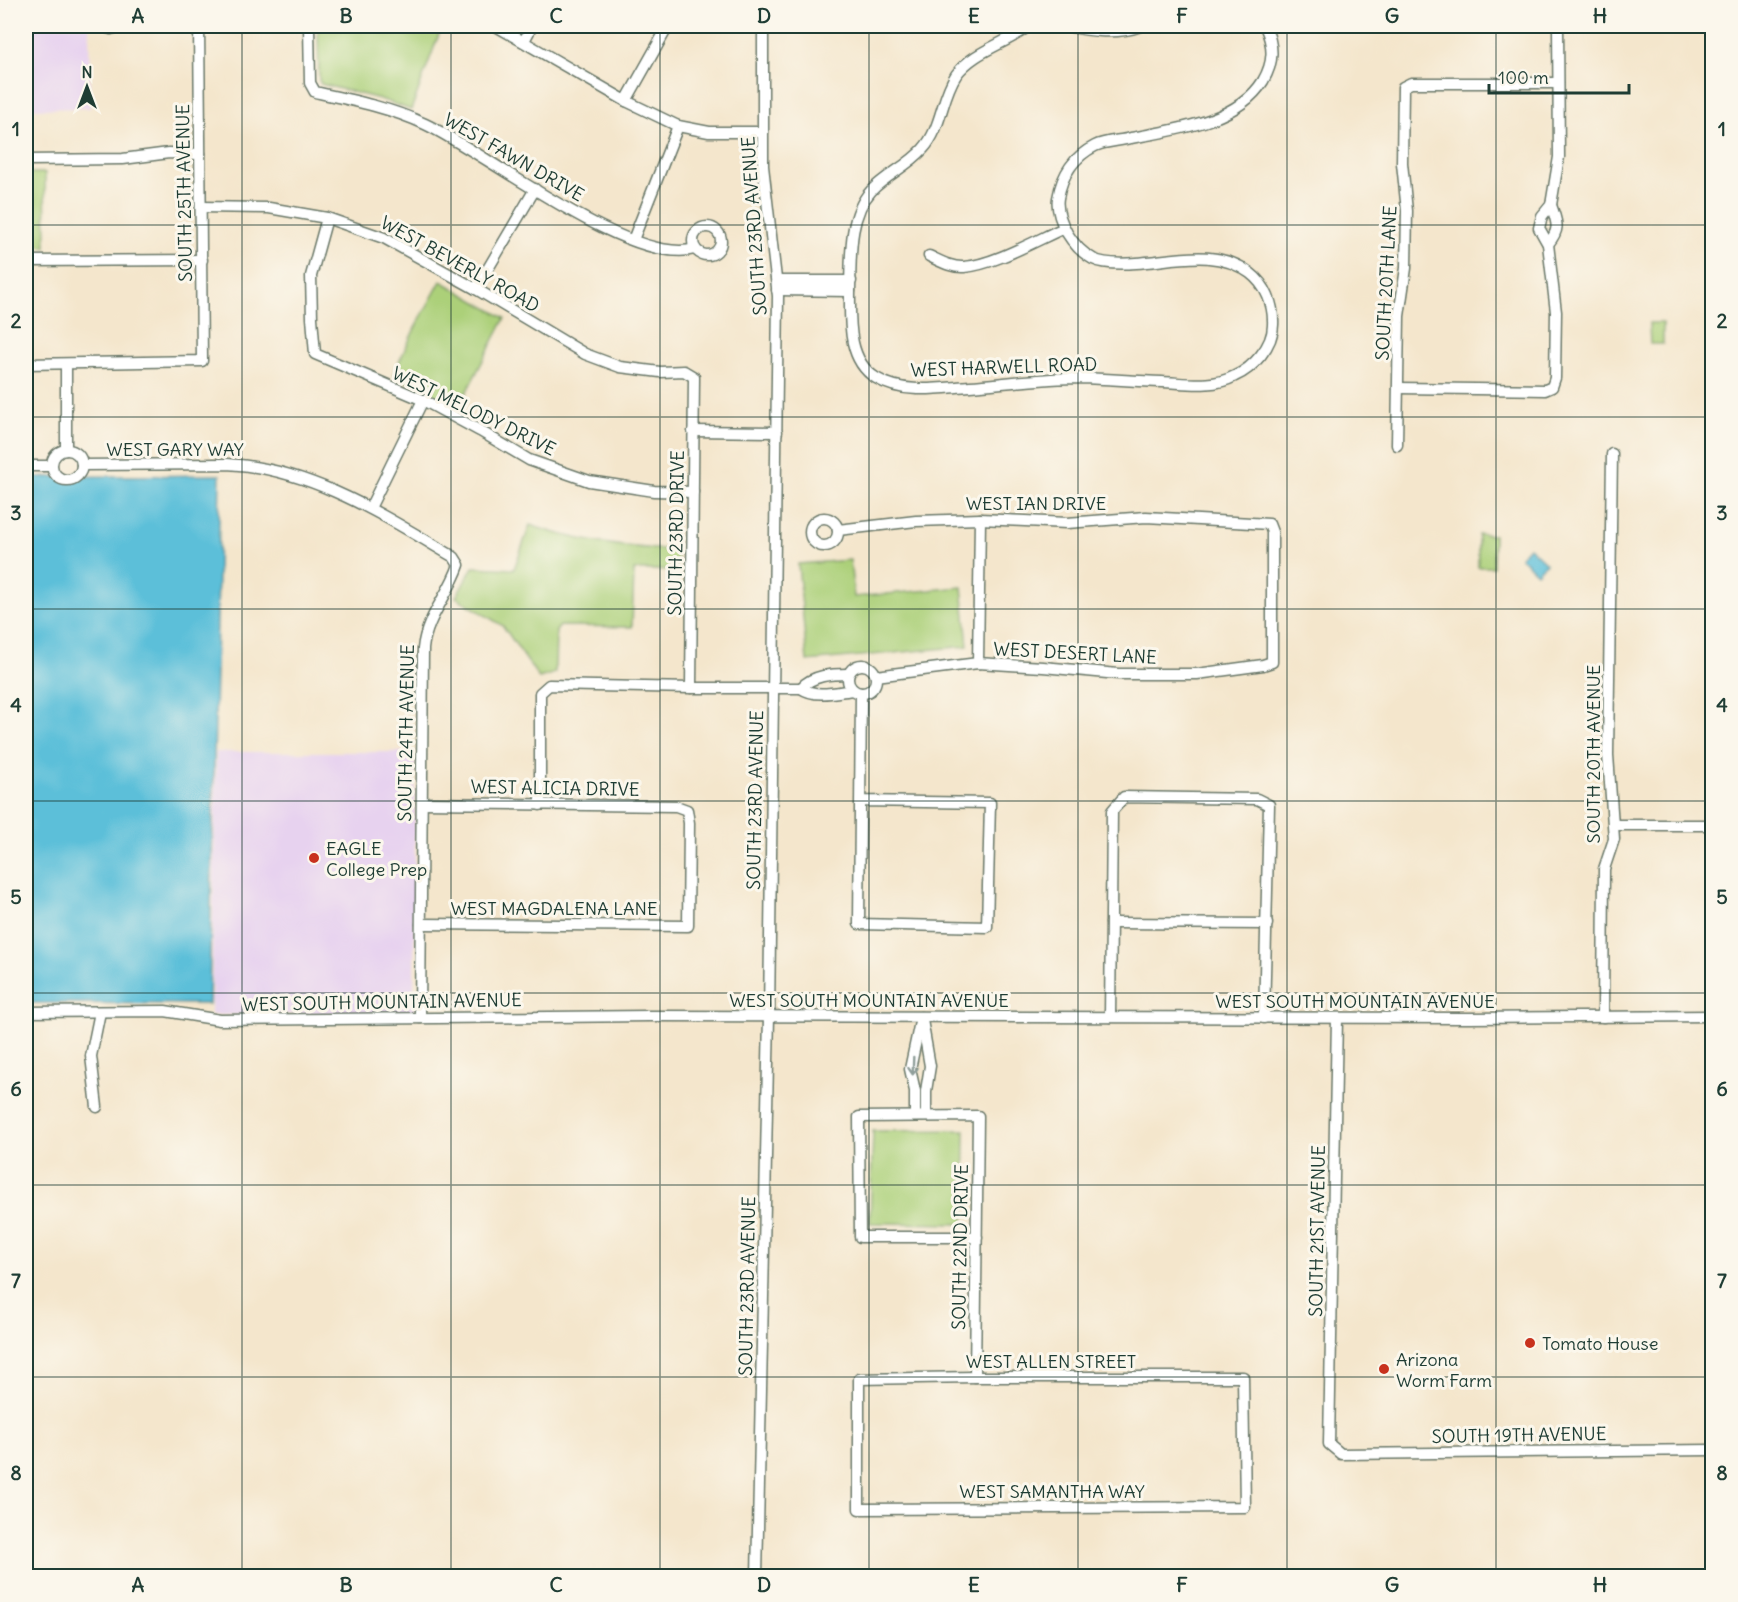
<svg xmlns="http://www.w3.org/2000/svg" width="1738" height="1602" viewBox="0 0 1738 1602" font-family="Delius,sans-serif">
<rect width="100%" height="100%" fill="#fbf7ec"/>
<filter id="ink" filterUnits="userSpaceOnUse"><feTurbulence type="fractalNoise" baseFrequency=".0167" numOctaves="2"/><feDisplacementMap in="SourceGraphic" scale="12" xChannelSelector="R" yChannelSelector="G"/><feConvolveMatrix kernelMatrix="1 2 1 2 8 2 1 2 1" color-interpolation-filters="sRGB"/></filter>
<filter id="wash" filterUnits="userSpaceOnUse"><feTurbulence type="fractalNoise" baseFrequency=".008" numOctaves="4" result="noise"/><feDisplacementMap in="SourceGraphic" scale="24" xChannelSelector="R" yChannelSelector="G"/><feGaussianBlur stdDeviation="1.35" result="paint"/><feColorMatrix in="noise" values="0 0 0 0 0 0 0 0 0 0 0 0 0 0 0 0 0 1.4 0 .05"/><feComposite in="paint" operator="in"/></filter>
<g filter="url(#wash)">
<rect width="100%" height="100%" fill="#f4e6cc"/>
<g fill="#e7d2ef">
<path d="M 26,26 L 89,26 L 90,108 L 26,109 Z"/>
<path d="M 216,752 L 415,752 L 414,1013 L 211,1015 Z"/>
</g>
<g fill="#acd079" stroke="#668656" stroke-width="1.5">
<path d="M 318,26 L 442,26 L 411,110 L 380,99 L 321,84 L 319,80 Z"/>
<path d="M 26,173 L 45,173 L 46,248 L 26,242 Z"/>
<path d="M 441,281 L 505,318 L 458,408 L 393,375 L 415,328 Z"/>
<path d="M 1649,323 L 1663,323 L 1663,344 L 1650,344 Z"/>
<path d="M 530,525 C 577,542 627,548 677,550 L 677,570 L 634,570 L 632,627 L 560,626 L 556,631 L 555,673 L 539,678 L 503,626 L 456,597 L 473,567 L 514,569 Z"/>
<path d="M 1478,534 L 1494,535 L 1493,567 L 1478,567 Z"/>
<path d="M 850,560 L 854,597 L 962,587 L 968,646 L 807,661 L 798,564 Z"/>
<path d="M 965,1130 L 964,1224 L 870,1223 L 873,1131 Z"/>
</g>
<g fill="#5bbfd9" stroke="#3d7e86" stroke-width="1.5">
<path d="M 220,475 L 209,1004 L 26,1003 L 26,477 Z"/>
<path d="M 1529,547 L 1546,563 L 1537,573 L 1520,557 Z"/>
</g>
</g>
<g filter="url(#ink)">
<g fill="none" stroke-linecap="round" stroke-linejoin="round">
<defs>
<g id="minor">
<path d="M 102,26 L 111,29 L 121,26"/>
<path d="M 309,26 L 310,83 L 315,92 C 352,100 391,108 425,124 C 487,153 630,267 695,249"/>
<path d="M 496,26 L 626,101 L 678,126 L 709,132 L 763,132"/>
<path d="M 1029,26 C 1006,44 973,51 956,75 C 941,98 942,128 923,149 C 908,166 886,175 871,191 C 848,216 851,259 850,290 C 850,320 847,360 876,378 C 904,395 939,388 970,386 C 1007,383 1044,378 1081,378 C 1108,379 1135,381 1162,382 C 1187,383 1213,388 1235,376 C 1253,368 1273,346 1273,325 C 1274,305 1266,285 1250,273 C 1216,248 1177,260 1136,263 C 1123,264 1105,265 1093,259 C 1082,253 1073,243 1067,233 C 1061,222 1056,210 1058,198 C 1062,175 1073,157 1095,146 C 1105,141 1119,141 1131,138 C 1174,130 1238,122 1263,81 C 1274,62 1274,46 1265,26"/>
<path d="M 1066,26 C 1090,31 1117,35 1141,26"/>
<path d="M 524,41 L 532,26"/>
<path d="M 626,101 L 667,28"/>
<path d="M 26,160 L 123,159 L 169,153 L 200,154"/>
<path d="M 201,207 L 269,208 L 327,218 L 384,238 L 476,289 L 585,354 L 620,367 L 660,372 L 684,371 L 694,377 L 691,688"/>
<path d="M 327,218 L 311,276 L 312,318 L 315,354 L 423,400 L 480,431 L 529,460 L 589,481 L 654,491 L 693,492"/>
<circle cx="707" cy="241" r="14"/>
<path d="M 633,240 L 678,126"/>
<path d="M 1548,244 C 1561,228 1557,223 1551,205"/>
<path d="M 929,256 C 940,261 952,268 964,267 C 993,265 1037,240 1064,228"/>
<path d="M 26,261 L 202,260"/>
<path d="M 777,281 L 851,281"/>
<path d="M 476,289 L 535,189"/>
<path d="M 777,290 L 850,291"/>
<path d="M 26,364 L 202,361 L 199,26"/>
<path d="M 66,364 L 66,450"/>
<path d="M 1398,388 L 1545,390 L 1552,387 L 1555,378 L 1556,312 L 1548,244 L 1539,228 L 1542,216 L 1551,205 L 1559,157 L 1558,26"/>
<path d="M 693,431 L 777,432"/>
<path d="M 1397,445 L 1399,316 L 1406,268 L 1407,211 L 1402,163 L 1403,87 L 1411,83 L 1558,83"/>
<circle cx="67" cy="465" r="15"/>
<path d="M 82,465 L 227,464 C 311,468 384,516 454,557 L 459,565 C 449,595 426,617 423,649 L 420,1018"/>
<path d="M 26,466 L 51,466"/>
<path d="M 370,508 L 423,400"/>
<circle cx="824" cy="532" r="14"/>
<path d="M 838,530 L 916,521 L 980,519 L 1067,523 L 1146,517 L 1269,524 L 1272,532 L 1272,662 L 1263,665 L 1197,674 L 1118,674 L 1043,667 L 978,663 L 876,676"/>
<path d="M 978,663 L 980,519"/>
<circle cx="862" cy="679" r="14"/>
<path d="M 801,688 C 812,675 832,674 848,674"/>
<path d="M 860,801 L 990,803 L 987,927 L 859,924 L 861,693"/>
<path d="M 540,805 L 540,693 L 549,685 L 691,688 L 801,688 C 816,698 836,692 853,690"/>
<path d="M 1614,825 L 1712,825"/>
<path d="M 1111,923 L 1267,924"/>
<path d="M 421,924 L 688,926 L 689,823 L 687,810 L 676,806 L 422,803"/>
<path d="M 26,1012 L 165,1011 L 220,1020 L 649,1016 L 1469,1018 L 1712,1016"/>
<path d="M 1110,1017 L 1112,811 L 1124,797 L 1257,799 L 1269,805 L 1264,1018"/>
<path d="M 1603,1017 L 1604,869 L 1614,839 L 1608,755 L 1612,454"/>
<path d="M 1337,1018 L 1329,1444 L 1341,1454 L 1712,1450"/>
<path d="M 922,1020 L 930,1066 L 926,1091 L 926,1115"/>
<path d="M 97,1107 L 91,1056 L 100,1012"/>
<path d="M 915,1116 L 915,1091 L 910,1069 L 921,1017"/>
<path d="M 975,1377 L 1243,1377 L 1245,1507 L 859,1509 L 859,1379 Z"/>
<path d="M 975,1377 L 978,1116 L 859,1117 L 860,1237 L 977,1237"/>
<path d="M 757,1576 L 769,1016 L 778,296 L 763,166 L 763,26"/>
</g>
</defs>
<use href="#minor" stroke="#6a7869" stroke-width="13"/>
<use href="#minor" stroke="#fff" stroke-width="10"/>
</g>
<defs><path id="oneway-shaft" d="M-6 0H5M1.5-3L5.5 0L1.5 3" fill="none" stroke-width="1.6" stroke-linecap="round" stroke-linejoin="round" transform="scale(1.5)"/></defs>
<use stroke="#8f9e9a" href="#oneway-shaft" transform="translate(913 1066) rotate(92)"/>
</g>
<path fill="none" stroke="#1f3d34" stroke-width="1.5" stroke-opacity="0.55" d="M 242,26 L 242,1576M 451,26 L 451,1576M 660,26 L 660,1576M 869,26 L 869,1576M 1078,26 L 1078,1576M 1287,26 L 1287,1576M 1496,26 L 1496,1576M 26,225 L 1712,225M 26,417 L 1712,417M 26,609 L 1712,609M 26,801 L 1712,801M 26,993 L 1712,993M 26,1185 L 1712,1185M 26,1377 L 1712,1377"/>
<g fill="#c8321e" stroke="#fbf7ec" stroke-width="2">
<circle cx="314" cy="858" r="6"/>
<circle cx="1530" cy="1343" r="6"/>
<circle cx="1384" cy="1369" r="6"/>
</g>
<g text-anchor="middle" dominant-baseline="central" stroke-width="6" stroke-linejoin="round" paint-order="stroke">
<g font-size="18" fill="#1f3d34" stroke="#fbf7ec">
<text transform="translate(514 157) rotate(30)">WEST FAWN DRIVE</text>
<text transform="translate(184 193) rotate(-91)">SOUTH 25TH AVENUE</text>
<text transform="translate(754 226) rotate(-94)">SOUTH 23RD AVENUE</text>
<text transform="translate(460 264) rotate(29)">WEST BEVERLY ROAD</text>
<text transform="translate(1386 283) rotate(-87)">SOUTH 20TH LANE</text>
<text transform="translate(1004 367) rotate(-2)">WEST HARWELL ROAD</text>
<text transform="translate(474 411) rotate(26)">WEST MELODY DRIVE</text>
<text x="175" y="449">WEST GARY WAY</text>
<text x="1036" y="503">WEST IAN DRIVE</text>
<text transform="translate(676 533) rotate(-89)">SOUTH 23RD DRIVE</text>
<text transform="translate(1075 653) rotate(3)">WEST DESERT LANE</text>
<text transform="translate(406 733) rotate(-89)">SOUTH 24TH AVENUE</text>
<text transform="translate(1593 754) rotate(-90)">SOUTH 20TH AVENUE</text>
<text transform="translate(555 788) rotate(1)">WEST ALICIA DRIVE</text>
<text transform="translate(755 800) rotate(-89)">SOUTH 23RD AVENUE</text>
<text x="554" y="908">WEST MAGDALENA LANE</text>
<text x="869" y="1000">WEST SOUTH MOUNTAIN AVENUE</text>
<text x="1355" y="1001">WEST SOUTH MOUNTAIN AVENUE</text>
<text transform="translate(382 1002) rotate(-1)">WEST SOUTH MOUNTAIN AVENUE</text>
<text transform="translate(1317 1231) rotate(-89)">SOUTH 21ST AVENUE</text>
<text transform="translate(960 1247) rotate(-89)">SOUTH 22ND DRIVE</text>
<text transform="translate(747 1286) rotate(-89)">SOUTH 23RD AVENUE</text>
<text x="1051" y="1361">WEST ALLEN STREET</text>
<text transform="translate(1519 1435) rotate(-1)">SOUTH 19TH AVENUE</text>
<text x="1052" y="1491">WEST SAMANTHA WAY</text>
</g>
<g font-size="18" fill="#1f3d34" stroke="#fbf7ec" text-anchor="start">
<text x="326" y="848">EAGLE<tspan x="326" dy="21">College Prep</tspan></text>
<text x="1542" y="1343">Tomato House</text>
<text x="1396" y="1359">Arizona<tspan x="1396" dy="21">Worm Farm</tspan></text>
</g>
</g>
<rect width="1738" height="1602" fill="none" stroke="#fbf7ec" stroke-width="66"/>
<g transform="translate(87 87)" stroke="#fbf7ec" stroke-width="4.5" paint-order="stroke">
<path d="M0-4.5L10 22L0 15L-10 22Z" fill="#1f3d34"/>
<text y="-9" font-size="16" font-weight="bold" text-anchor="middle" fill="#1f3d34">N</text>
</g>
<path d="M1489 84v9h140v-9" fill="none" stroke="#1f3d34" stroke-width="3"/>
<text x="1498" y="84" font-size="18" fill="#1f3d34" stroke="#fbf7ec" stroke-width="4.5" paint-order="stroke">100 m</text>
<rect x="33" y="33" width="1672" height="1536" fill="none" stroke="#1f3d34" stroke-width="2"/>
<g font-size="20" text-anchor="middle" font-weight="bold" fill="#1f3d34">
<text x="138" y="23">A</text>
<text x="346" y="23">B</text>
<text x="556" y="23">C</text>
<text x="764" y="23">D</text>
<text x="974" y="23">E</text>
<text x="1182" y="23">F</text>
<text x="1392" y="23">G</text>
<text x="1600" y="23">H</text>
<text x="16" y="136">1</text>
<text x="1722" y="136">1</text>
<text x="16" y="328">2</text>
<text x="1722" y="328">2</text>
<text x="16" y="520">3</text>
<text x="1722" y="520">3</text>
<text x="16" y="712">4</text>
<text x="1722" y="712">4</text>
<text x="16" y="904">5</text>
<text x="1722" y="904">5</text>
<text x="16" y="1096">6</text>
<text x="1722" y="1096">6</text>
<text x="16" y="1288">7</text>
<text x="1722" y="1288">7</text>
<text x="16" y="1480">8</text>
<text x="1722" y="1480">8</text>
<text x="138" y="1592">A</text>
<text x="346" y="1592">B</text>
<text x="556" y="1592">C</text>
<text x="764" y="1592">D</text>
<text x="974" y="1592">E</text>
<text x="1182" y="1592">F</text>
<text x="1392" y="1592">G</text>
<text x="1600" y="1592">H</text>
</g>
</svg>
